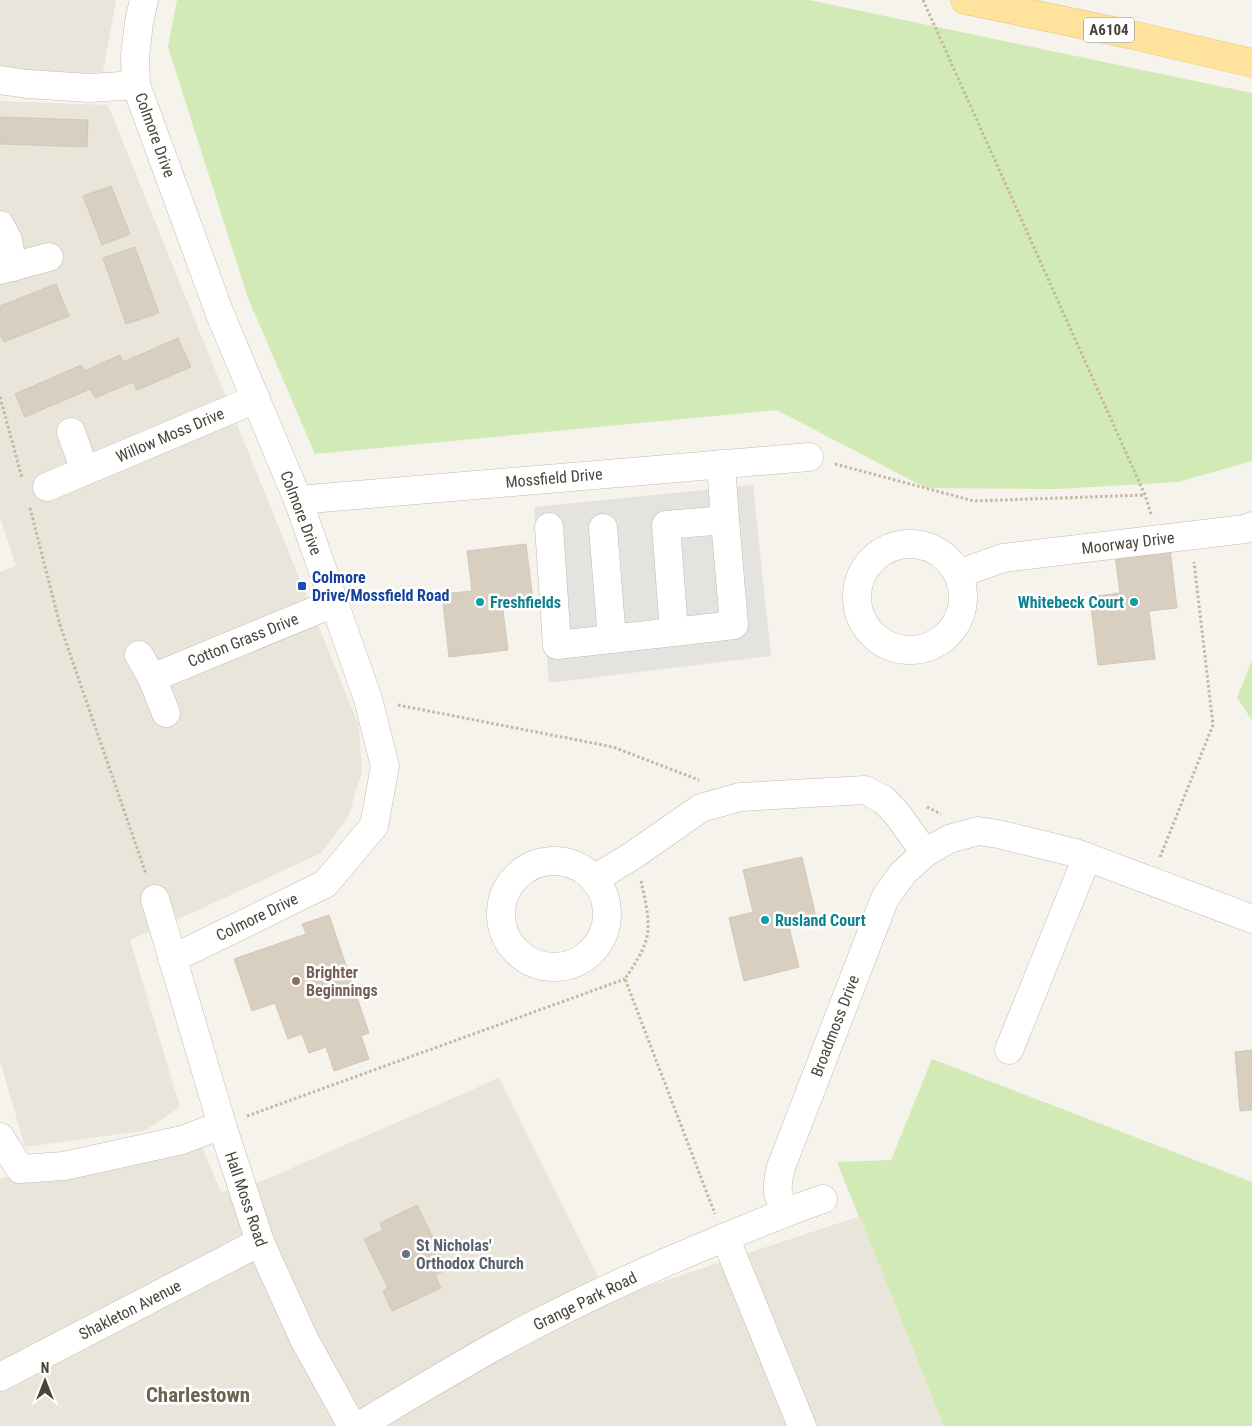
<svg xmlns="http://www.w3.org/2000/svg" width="1252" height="1426" viewBox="0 0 1252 1426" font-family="'Roboto Condensed',sans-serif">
<rect width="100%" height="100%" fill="#f6f3ec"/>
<g fill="#eae5da">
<path d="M 0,0 L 116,0 L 103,72 L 46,75 L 0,70 Z"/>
<path d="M 0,101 L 108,105 L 359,726 L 362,772 L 348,817 L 321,853 L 194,912 L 130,940 L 180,1107 L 144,1131 L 25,1147 L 0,1061 L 0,572 L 16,566 L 0,517 Z"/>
<path d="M 499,1078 L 605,1291 L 616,1297 L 860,1216 L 944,1426 L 0,1426 L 0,1178 L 83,1171 L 199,1140 L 221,1192 L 260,1182 Z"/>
</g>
<g fill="#d2eab5">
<path d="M 177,0 L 809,0 L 1252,93 L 1252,461 L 1178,482 L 1057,489 L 926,488 L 777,410 L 315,454 L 248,298 L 168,47 Z"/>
<path d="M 1252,660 L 1252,720 L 1237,698 Z"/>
<path d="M 932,1059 L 1252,1182 L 1252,1426 L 944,1426 L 860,1217 L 859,1217 L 837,1162 L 891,1160 Z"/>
</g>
<path fill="#e5e3e0" d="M 753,485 L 771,656 L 549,683 L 534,507 Z"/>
<g fill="#d8cfc1" stroke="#d3c7b4">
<path d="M 0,117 L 88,120 L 87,147 L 0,144 Z"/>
<path d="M 111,186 L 130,234 L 102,245 L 83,196 Z"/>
<path d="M 135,247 L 159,313 L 126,324 L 103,258 Z"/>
<path d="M 56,284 L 69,316 L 4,342 L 0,334 L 0,306 Z"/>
<path d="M 178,338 L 191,367 L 137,390 L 133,382 L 95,398 L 90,389 L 25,417 L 15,394 L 81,365 L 84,371 L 120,355 L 123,362 Z"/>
<path d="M 526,544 L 533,600 L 502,604 L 508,650 L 449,657 L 442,594 L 472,591 L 467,551 Z"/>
<path d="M 1170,549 L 1177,608 L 1149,611 L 1155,659 L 1098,665 L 1090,597 L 1120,593 L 1115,555 Z"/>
<path d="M 802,857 L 816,917 L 788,923 L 799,967 L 744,981 L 729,918 L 753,912 L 743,870 Z"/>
<path d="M 329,915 L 369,1033 L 361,1036 L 369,1059 L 334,1071 L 326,1047 L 309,1053 L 302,1034 L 288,1039 L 275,1003 L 252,1011 L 234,959 L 306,934 L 302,924 Z"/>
<path d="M 1252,1050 L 1252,1110 L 1240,1111 L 1235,1052 Z"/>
<path d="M 417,1205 L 448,1269 L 435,1275 L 441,1288 L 392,1311 L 383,1291 L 388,1288 L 364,1239 L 383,1230 L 380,1223 Z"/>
</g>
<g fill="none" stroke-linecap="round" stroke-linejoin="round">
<defs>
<g id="minor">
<path d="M 144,0 L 139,22 L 135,56 L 136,85 L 220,314 L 298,500 L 368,699 L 385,766 L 374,826 L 325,884 L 172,959"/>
<path d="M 0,80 L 27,84 L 90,88 L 136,85"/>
<path d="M 0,225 L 8,240 L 13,267"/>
<path d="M 0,270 L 49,257"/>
<path d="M 71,432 L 85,471"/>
<path d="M 721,464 L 725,520"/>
<path d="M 47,487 L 256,399"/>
<path d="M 298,500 L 809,457"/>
<path d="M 549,527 L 557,645 L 674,632 L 666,525 L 725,520 L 734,625 L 674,632"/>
<path d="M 603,528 L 612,639"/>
<circle cx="910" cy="597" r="53"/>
<path d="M 958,574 L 1003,558 L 1245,529 L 1252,526"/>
<path d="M 139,655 L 152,678 L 166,713"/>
<path d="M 152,678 L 334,603"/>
<circle cx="554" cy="914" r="53"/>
<path d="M 594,879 L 632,856 L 701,808 L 740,797 L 865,790 L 884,800 L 898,815 L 925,853"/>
<path d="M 155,899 L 222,1125 L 260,1242 L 304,1339 L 352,1426"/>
<path d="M 1009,1050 L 1087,857"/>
<path d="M 0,1137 L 20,1169 L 64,1166 L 182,1140 L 222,1125"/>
<path d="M 785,1212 C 776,1191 776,1189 781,1167 L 885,898 L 903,873 L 925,853 L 949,839 L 978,831 L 998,834 L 1076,853 L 1252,919"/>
<path d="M 725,1237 L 802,1426"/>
<path d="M 0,1377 L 260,1242"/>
<path d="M 359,1426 C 416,1392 473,1357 532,1326 C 594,1294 657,1265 721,1239 C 755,1225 788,1211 823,1199"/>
</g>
<path id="major" d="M 965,0 L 1128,34 L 1252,63"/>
</defs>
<use href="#minor" stroke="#c2bbae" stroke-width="29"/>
<use href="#major" stroke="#e6c16a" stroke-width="29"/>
<g stroke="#c4b79f" stroke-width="3" stroke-dasharray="2.5 2.5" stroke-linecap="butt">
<path d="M 923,0 L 1145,495 L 1151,514"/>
<path d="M 0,397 L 22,478"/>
<path d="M 835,464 L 974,501 L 1145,495"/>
<path d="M 30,508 L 60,625 L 146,874"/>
<path d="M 398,705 L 613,747 L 699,780"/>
<path d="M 927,807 L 941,814"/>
<path d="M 1160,857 L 1213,725 L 1194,562"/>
<path d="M 641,881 C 644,895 648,910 648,925 C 649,945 635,963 625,979 L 715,1214"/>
<path d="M 247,1116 L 625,979"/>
</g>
<use href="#minor" stroke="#fff" stroke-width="28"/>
<use href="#major" stroke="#ffe39c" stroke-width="28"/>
</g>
<rect fill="#1a4fb4" stroke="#fff" stroke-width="2" x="297" y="581" width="10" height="10" rx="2.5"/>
<g fill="#0f9aa8" stroke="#fff" stroke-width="2">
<circle cx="480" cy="602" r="5"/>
<circle cx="1134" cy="602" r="5"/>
<circle cx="765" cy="920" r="5"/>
</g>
<circle fill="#8d6e63" stroke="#fff" stroke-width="2" cx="296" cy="981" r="5"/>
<circle fill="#6b7280" stroke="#fff" stroke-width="2" cx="406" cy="1254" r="5"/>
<g text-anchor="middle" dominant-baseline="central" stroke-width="5" stroke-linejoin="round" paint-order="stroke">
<rect fill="#fff" stroke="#817c74" stroke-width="1" x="1084" y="17.5" width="50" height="25" rx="4"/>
<g font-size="15" font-weight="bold" fill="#4b4439">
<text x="1109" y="30">A6104</text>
</g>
<g font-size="16" fill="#4b4439" stroke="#fff">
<text transform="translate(155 135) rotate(70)">Colmore Drive</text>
<text transform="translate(170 435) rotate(-23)">Willow Moss Drive</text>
<text transform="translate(554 478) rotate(-5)">Mossfield Drive</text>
<text transform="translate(301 513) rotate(69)">Colmore Drive</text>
<text transform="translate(1128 543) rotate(-7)">Moorway Drive</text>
<text transform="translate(243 640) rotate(-22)">Cotton Grass Drive</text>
<text transform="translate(257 917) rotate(-26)">Colmore Drive</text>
<text transform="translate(835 1026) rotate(-69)">Broadmoss Drive</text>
<text transform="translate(246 1199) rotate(71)">Hall Moss Road</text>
<text transform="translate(585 1301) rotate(-26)">Grange Park Road</text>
<text transform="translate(130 1310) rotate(-27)">Shakleton Avenue</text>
</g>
<g font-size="16" font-weight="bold" fill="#164399" stroke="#fff" text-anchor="start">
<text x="312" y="577">Colmore<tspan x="312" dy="18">Drive/Mossfield Road</tspan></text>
</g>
<g font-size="16" font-weight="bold" fill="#0d838f" stroke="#fff" text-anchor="start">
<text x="490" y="602">Freshfields</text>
<text x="1124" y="602" text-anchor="end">Whitebeck Court</text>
<text x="775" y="920">Rusland Court</text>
</g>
<g font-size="16" font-weight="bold" fill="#785e54" stroke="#fff" text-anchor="start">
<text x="306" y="972">Brighter<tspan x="306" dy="18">Beginnings</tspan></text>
</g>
<g font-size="16" font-weight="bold" fill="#5b616d" stroke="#fff" text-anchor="start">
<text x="416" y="1245">St Nicholas'<tspan x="416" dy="18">Orthodox Church</tspan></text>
</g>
<g font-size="21" font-weight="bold" fill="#6e6250" stroke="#fff">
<text x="198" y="1395">Charlestown</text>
</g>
</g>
<g transform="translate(45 1381)" stroke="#ffffff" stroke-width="4" paint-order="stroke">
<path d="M0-4L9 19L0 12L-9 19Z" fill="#4b4439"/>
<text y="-8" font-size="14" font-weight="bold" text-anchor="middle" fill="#4b4439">N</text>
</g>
</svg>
